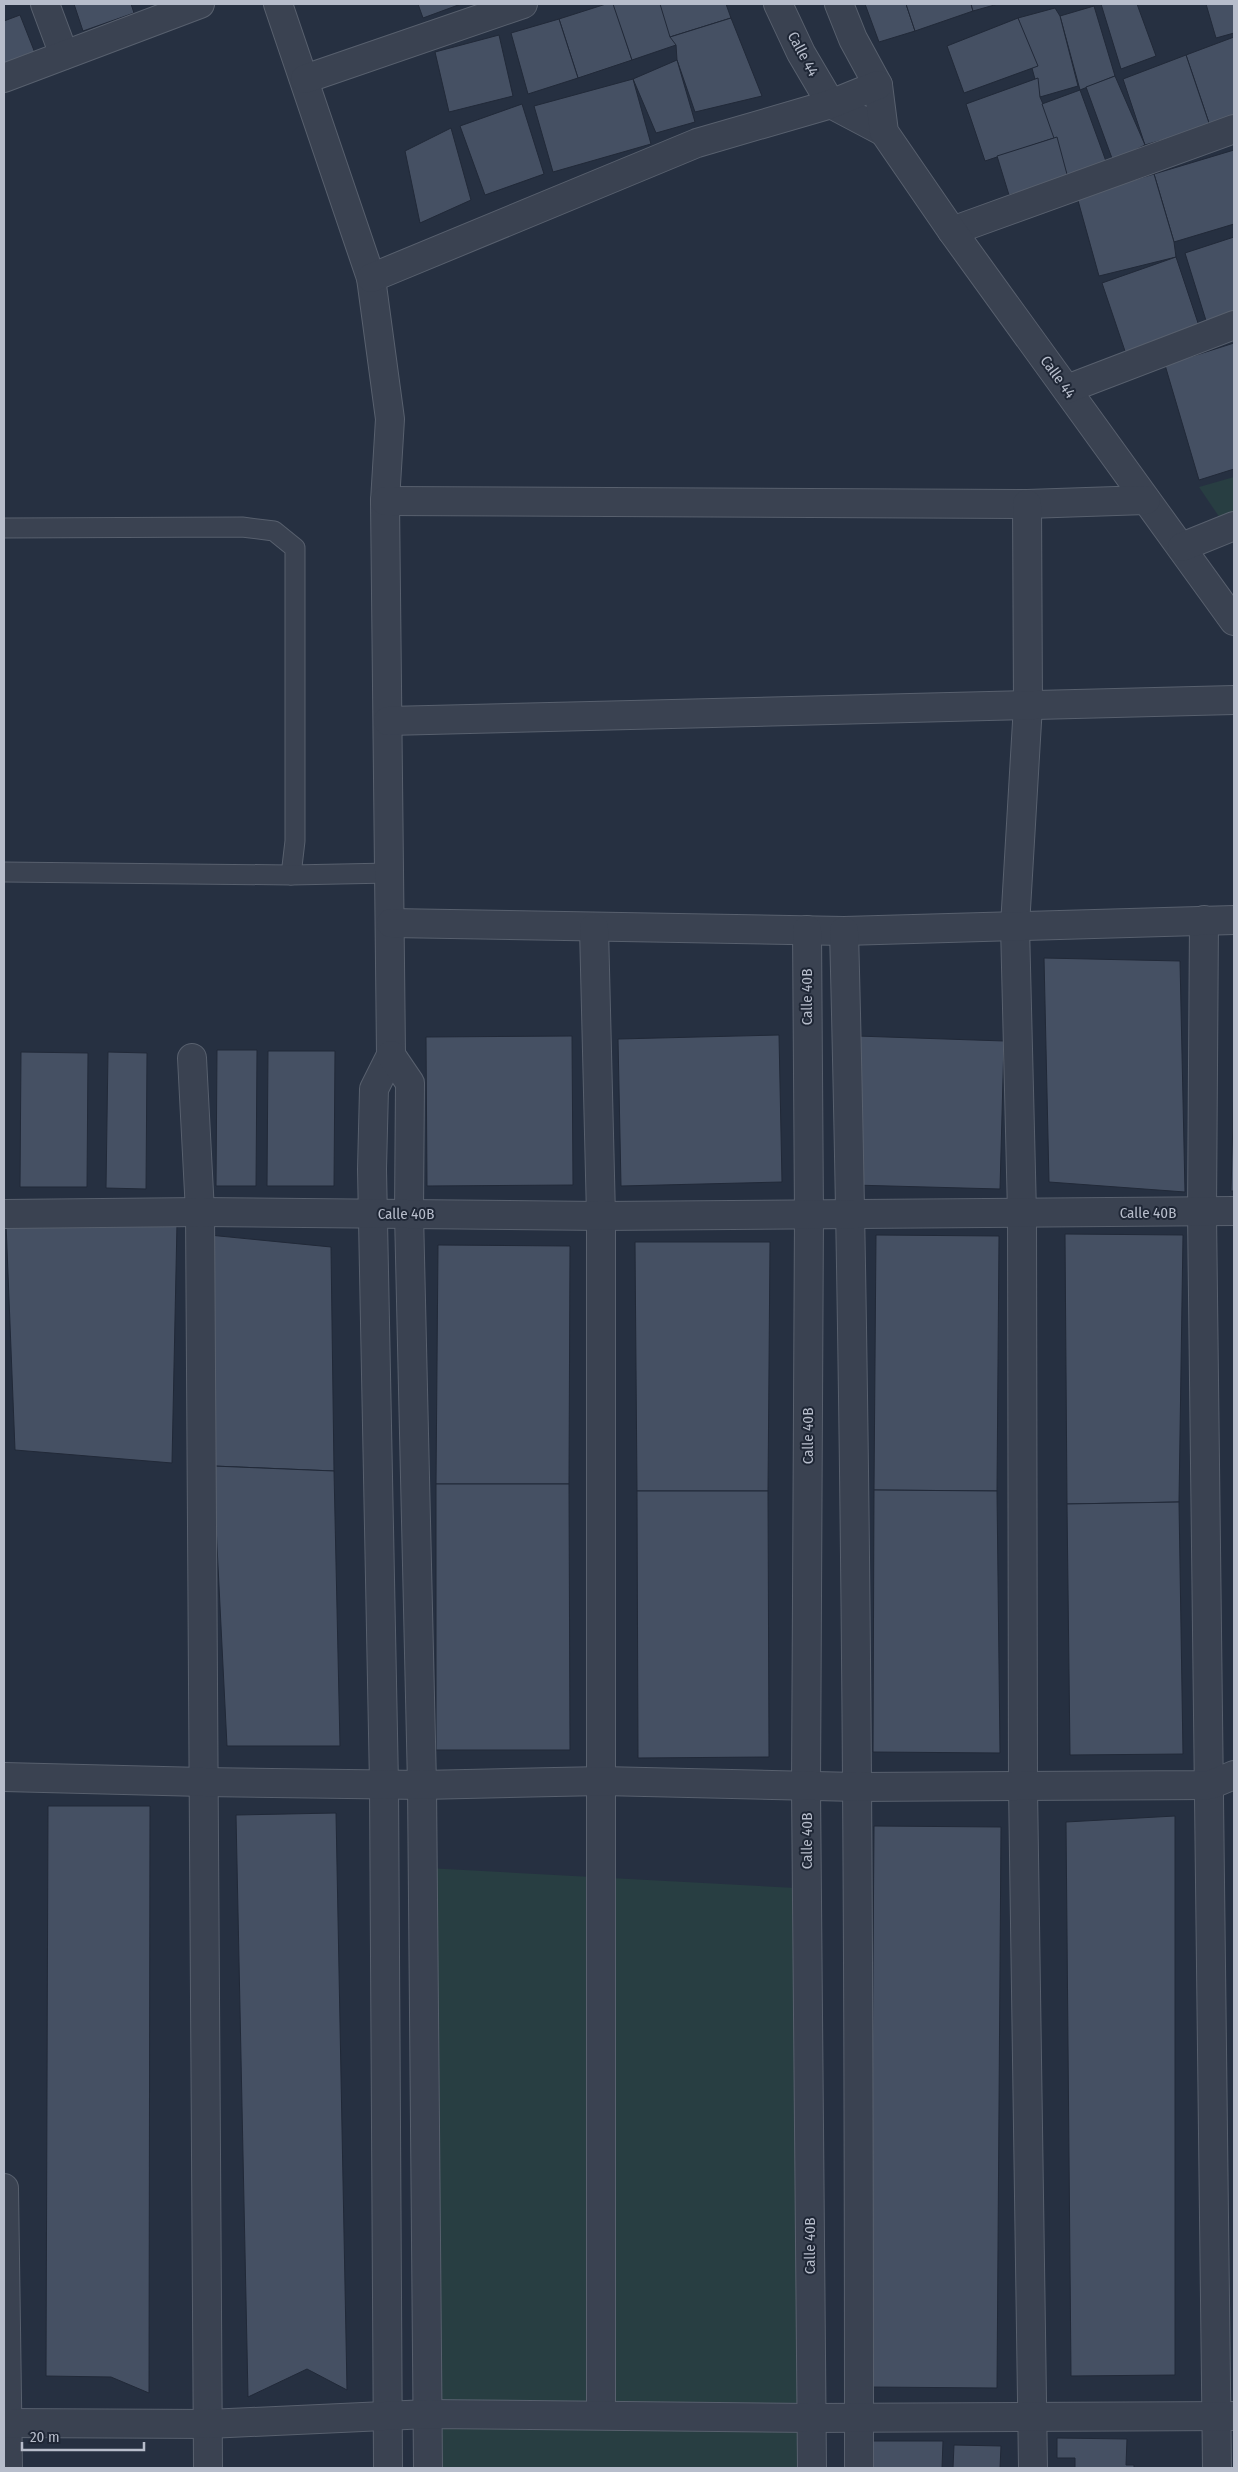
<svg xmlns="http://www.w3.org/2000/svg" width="1238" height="2472" viewBox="0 0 1238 2472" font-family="'Fira Sans Condensed',sans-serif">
<rect width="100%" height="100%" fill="#263041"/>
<g fill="#283e42">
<path d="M 1234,477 L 1234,520 L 1224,524 L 1199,487 Z"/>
<path d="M 427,1868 L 796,1888 L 798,2468 L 442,2468 Z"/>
</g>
<g fill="#455063" stroke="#212938">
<path d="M 74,4 L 131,4 L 134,13 L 83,31 Z"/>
<path d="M 418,4 L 461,4 L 423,18 Z"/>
<path d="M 606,4 L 614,4 L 632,60 L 578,78 L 559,19 Z"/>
<path d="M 613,4 L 662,4 L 676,45 L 632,60 Z"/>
<path d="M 660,4 L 726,4 L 731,18 L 670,37 Z"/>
<path d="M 865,4 L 906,4 L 915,31 L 879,42 Z"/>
<path d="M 906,4 L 971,4 L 973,11 L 915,31 Z"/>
<path d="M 971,4 L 998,4 L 973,11 Z"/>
<path d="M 1101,4 L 1137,4 L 1156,56 L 1121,69 Z"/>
<path d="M 1206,4 L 1234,4 L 1234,33 L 1216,38 Z"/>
<path d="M 1094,6 L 1115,76 L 1080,90 L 1060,16 Z"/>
<path d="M 1055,8 L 1060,16 L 1078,86 L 1040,97 L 1018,18 Z"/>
<path d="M 20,15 L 35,53 L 4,65 L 4,21 Z"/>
<path d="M 731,18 L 762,96 L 695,112 L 677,60 L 676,45 L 670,37 Z"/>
<path d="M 1018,18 L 1038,66 L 964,93 L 947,46 Z"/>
<path d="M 559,19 L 578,78 L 528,94 L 511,33 Z"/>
<path d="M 499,35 L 513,96 L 449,112 L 435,52 Z"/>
<path d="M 1234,37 L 1234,118 L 1210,126 L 1186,55 Z"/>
<path d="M 1186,55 L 1210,126 L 1145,145 L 1123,79 Z"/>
<path d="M 677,60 L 695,122 L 656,133 L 633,79 Z"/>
<path d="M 1115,76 L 1145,145 L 1113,161 L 1086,87 Z"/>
<path d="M 1038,78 L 1040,97 L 1057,137 L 985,161 L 966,104 Z"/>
<path d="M 633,79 L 651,144 L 553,172 L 534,106 Z"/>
<path d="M 1080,90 L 1107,164 L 1068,178 L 1042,104 Z"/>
<path d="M 522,104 L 544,174 L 485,195 L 460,126 Z"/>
<path d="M 451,128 L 471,200 L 420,223 L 405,151 Z"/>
<path d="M 1057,137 L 1068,178 L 1009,195 L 997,156 Z"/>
<path d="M 1234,150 L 1234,224 L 1174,242 L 1154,174 Z"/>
<path d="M 1154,174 L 1174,242 L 1176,257 L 1099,276 L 1077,197 Z"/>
<path d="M 1234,237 L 1234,319 L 1208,327 L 1185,253 Z"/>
<path d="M 1176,257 L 1200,329 L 1126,354 L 1102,283 Z"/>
<path d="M 1234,343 L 1234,469 L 1199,480 L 1165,365 Z"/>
<path d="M 1044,958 L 1180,961 L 1185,1192 L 1049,1182 Z"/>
<path d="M 779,1035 L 782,1182 L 621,1186 L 618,1039 Z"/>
<path d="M 572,1036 L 573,1185 L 427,1186 L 426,1037 Z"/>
<path d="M 857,1036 L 1004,1041 L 1000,1189 L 853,1185 Z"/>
<path d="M 217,1050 L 257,1050 L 256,1186 L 216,1186 Z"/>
<path d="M 268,1051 L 335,1051 L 334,1186 L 267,1186 Z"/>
<path d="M 21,1052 L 88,1053 L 87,1187 L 20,1187 Z"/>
<path d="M 108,1052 L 147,1053 L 146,1189 L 106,1188 Z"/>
<path d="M 1234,1084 L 1234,1191 L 1231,1191 Z"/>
<path d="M 6,1223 L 177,1223 L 172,1463 L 15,1450 Z"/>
<path d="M 1065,1234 L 1183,1235 L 1179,1502 L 1067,1504 Z"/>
<path d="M 209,1235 L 331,1247 L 334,1471 L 213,1466 Z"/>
<path d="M 876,1235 L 999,1236 L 997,1491 L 874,1490 Z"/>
<path d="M 635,1242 L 770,1242 L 768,1491 L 637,1491 Z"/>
<path d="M 438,1245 L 570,1246 L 569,1484 L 436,1484 Z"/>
<path d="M 213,1466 L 334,1471 L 340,1746 L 227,1746 Z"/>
<path d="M 436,1484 L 569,1484 L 570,1750 L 436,1750 Z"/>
<path d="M 874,1490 L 997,1491 L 1000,1753 L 873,1752 Z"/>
<path d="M 637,1491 L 768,1491 L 769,1757 L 638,1758 Z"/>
<path d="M 1179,1502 L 1183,1754 L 1070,1755 L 1067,1504 Z"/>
<path d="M 48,1806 L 150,1806 L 149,2393 L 111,2377 L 46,2376 Z"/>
<path d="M 336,1813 L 347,2390 L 307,2369 L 248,2397 L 236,1815 Z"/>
<path d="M 1175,1816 L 1175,2375 L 1071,2376 L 1066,1822 Z"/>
<path d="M 874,1826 L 1001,1827 L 997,2388 L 870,2387 Z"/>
<path d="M 1057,2438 L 1127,2439 L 1126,2465 L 1134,2465 L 1134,2468 L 1075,2468 L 1075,2458 L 1057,2458 Z"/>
<path d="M 872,2441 L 943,2441 L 942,2468 L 872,2468 Z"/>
<path d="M 954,2445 L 1001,2446 L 1000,2468 L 953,2468 Z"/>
</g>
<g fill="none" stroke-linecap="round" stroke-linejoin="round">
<defs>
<g id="service">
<path d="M 4,528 L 242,527 L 274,531 L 295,548 L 295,841 L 291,875"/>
<path d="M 4,872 L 291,875 L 390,873"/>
</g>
<path id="pedestrian" d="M 952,231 L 1234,129"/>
<g id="minor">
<path d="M 45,4 L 64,55"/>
<path d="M 278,4 L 371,278 L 390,419 L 385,501 L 391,1055 L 374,1089 L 372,1169 L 384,1784 L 388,2468"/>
<path d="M 778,4 L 801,53 L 831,104 L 884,132"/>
<path d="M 839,4 L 853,39 L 878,85 L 884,132 L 952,231 L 1234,621"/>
<path d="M 4,78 L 200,4"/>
<path d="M 305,79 L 523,4"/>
<path d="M 371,278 L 697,143 L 831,104 L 878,85"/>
<path d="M 1067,389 L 1234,325"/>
<path d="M 385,501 L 1027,504 L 1146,500"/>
<path d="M 1027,504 L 1028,705 L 1015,926 L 1022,1213 L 1023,1787 L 1033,2468"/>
<path d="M 1182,547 L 1234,526"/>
<path d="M 388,721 L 1234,700"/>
<path d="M 1204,920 L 1202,1212 L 1217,2468"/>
<path d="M 391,923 L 844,931 L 1234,920"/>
<path d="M 594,928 L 601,1216 L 601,2415"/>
<path d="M 807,930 L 809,1215 L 806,1787 L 812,2468"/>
<path d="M 844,931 C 857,1443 859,1956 859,2468"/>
<path d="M 391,1055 L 410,1083 L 409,1213 L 422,1785 L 428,2468"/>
<path d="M 192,1058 L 200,1212 L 208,2468"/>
<path d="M 4,1214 L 200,1212 L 601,1216 L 1234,1211"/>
<path d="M 4,1777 L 203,1782 L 422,1785 L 602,1781 L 857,1787 L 1210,1785 L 1234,1775"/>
<path d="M 4,2188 L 8,2468"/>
<path d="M 4,2423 L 208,2424 L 428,2414 L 811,2418 L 1234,2416"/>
</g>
</defs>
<use href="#service" stroke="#58606e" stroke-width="21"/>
<use href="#pedestrian" stroke="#58606e" stroke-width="30"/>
<use href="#minor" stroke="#58606e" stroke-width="30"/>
<use href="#service" stroke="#3a4251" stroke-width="19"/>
<use href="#pedestrian" stroke="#3a4251" stroke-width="28"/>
<use href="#minor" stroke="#3a4251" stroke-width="28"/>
</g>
<g text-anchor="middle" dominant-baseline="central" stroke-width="4" stroke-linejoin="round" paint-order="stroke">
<g font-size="15" fill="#b7bdcb" stroke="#1f2736">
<text transform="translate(803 54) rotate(62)">Calle 44</text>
<text transform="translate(1058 377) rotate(54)">Calle 44</text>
<text transform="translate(807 997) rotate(-90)">Calle 40B</text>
<text x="1148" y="1213">Calle 40B</text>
<text x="406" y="1214">Calle 40B</text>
<text transform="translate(808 1436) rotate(-90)">Calle 40B</text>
<text transform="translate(807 1841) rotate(-90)">Calle 40B</text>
<text transform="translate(810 2246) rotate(-90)">Calle 40B</text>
</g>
</g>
<rect width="1238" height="2472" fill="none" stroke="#b7bdcb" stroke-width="10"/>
<path d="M22 2442v8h122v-8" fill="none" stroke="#b7bdcb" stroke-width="2.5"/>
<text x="30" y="2442" font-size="15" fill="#b7bdcb" stroke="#1f2736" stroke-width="4" paint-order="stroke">20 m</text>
</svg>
